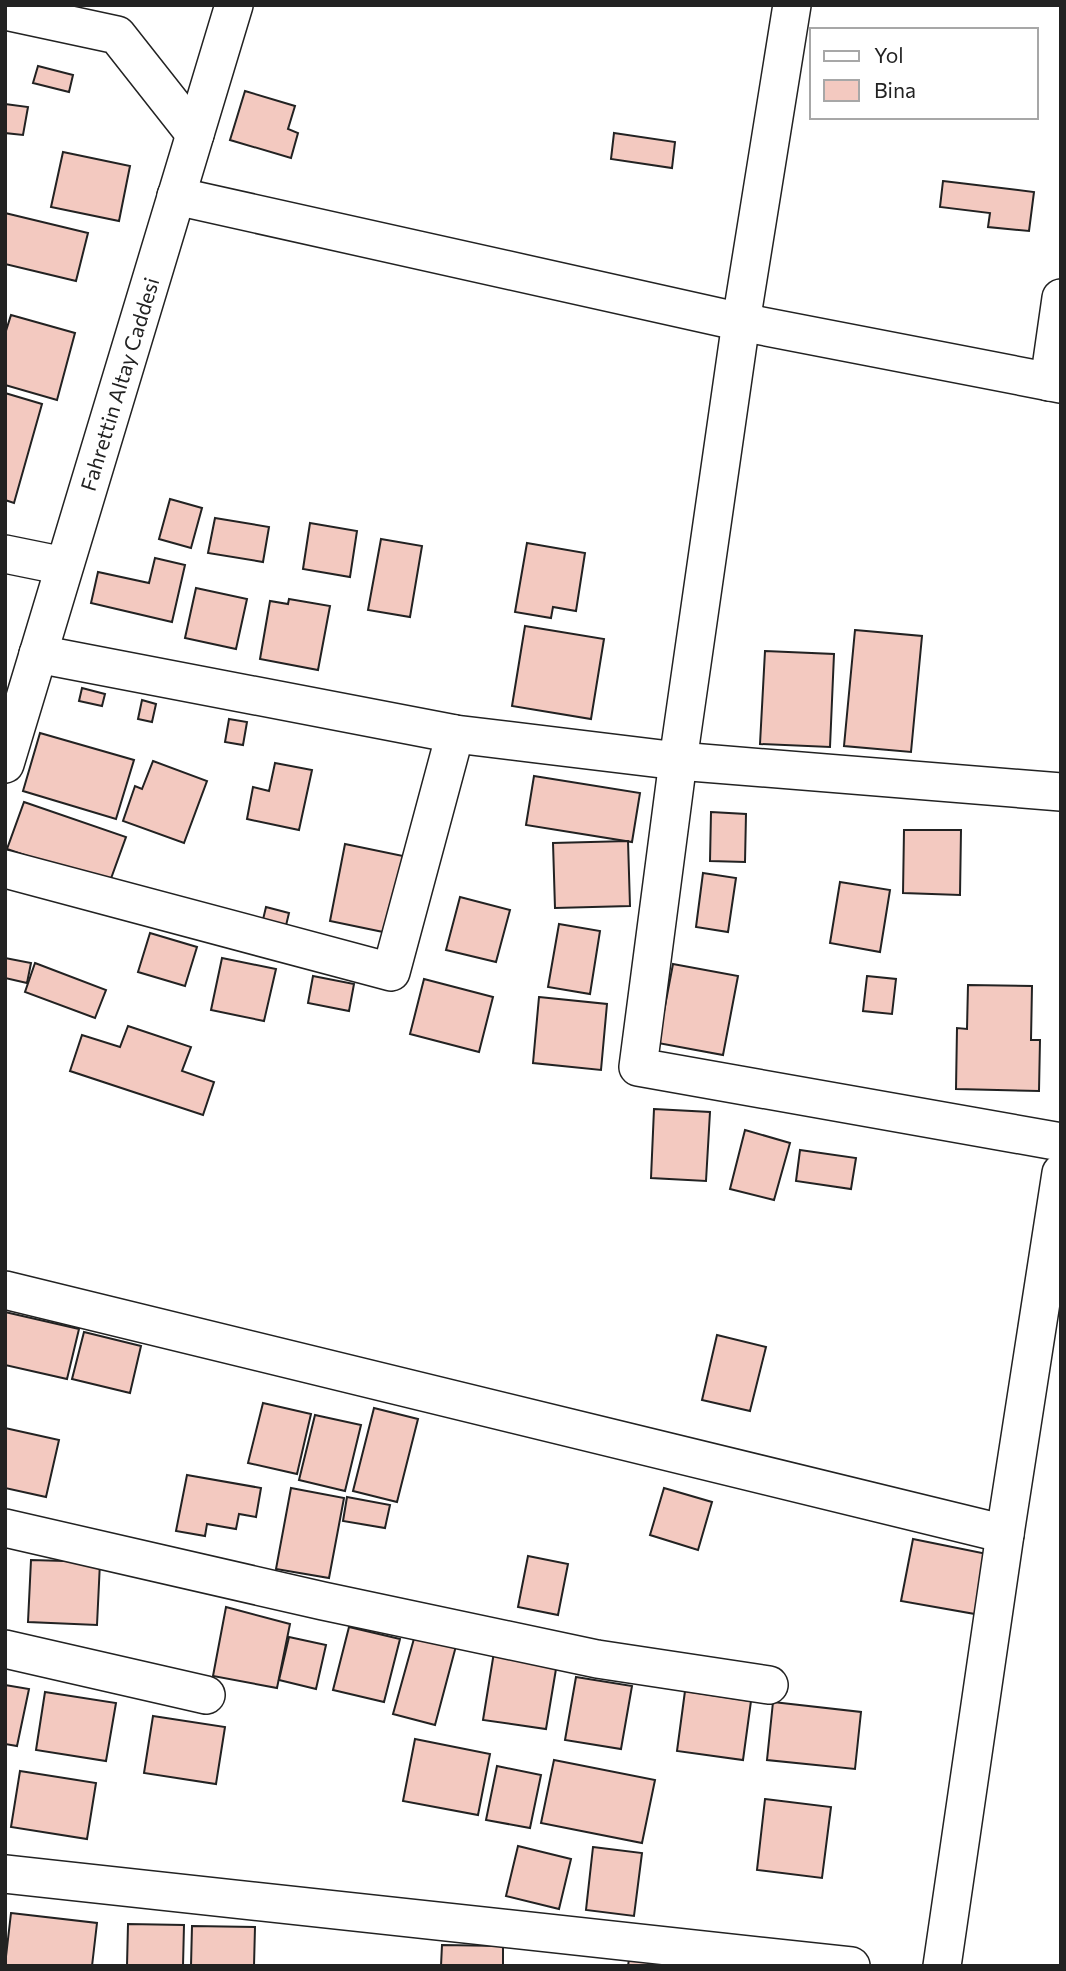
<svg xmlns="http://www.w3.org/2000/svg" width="1066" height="1971" viewBox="0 0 1066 1971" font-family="Commissioner,sans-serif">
<rect width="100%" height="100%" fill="#fff"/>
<g fill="#f3c9c0" stroke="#222" stroke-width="2">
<path d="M 38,66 L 73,75 L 69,92 L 33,83 Z"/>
<path d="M 245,91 L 295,106 L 288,129 L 298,133 L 291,158 L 230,140 Z"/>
<path d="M 5,104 L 28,107 L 23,135 L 5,133 Z"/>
<path d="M 614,133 L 675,142 L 672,168 L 611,159 Z"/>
<path d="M 63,152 L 130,166 L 119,221 L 51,207 Z"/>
<path d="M 943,181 L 1034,192 L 1029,231 L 988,227 L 990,213 L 940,207 Z"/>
<path d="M 5,213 L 88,233 L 76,281 L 5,264 Z"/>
<path d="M 11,315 L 75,333 L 57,400 L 5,385 L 5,334 Z"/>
<path d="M 5,393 L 42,404 L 14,503 L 5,500 Z"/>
<path d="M 170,499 L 202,508 L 191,548 L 159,539 Z"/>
<path d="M 215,518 L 269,527 L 263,562 L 208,553 Z"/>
<path d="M 310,523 L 357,531 L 350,577 L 303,569 Z"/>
<path d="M 381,539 L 422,546 L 410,617 L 368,610 Z"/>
<path d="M 527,543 L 585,553 L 576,611 L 553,607 L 551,618 L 515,612 Z"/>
<path d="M 155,558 L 185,565 L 172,622 L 91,603 L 98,572 L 149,583 Z"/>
<path d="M 196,588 L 247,599 L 236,649 L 185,638 Z"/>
<path d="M 289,599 L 330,606 L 318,670 L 260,659 L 270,601 L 288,604 Z"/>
<path d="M 525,626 L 604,639 L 591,719 L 512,706 Z"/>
<path d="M 855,630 L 922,636 L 911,752 L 844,746 Z"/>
<path d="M 765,651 L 834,654 L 830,747 L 760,744 Z"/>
<path d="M 82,688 L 105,694 L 102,706 L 79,701 Z"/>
<path d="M 142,700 L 156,704 L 152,722 L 138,719 Z"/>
<path d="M 229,719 L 247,722 L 243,745 L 225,742 Z"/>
<path d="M 40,733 L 134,760 L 116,819 L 23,791 Z"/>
<path d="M 153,761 L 207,781 L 184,843 L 123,821 L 135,786 L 142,789 Z"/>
<path d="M 275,763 L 312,770 L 299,830 L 247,819 L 253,787 L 269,791 Z"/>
<path d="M 534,776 L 640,793 L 632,842 L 526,825 Z"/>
<path d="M 24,802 L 126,837 L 109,884 L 7,849 Z"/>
<path d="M 711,812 L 746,814 L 745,862 L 710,861 Z"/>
<path d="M 904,830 L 961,830 L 960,895 L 903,893 Z"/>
<path d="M 628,841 L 630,906 L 555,908 L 553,843 Z"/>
<path d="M 345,844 L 403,856 L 388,933 L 330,921 Z"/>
<path d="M 703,873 L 736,878 L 728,932 L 696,927 Z"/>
<path d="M 840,882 L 890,890 L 880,952 L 830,943 Z"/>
<path d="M 460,897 L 510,910 L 496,962 L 446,950 Z"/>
<path d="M 266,907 L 289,913 L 282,942 L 259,936 Z"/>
<path d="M 559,924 L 600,931 L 590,994 L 548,987 Z"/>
<path d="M 150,933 L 197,947 L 185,986 L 138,972 Z"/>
<path d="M 5,958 L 31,963 L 27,983 L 5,978 Z"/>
<path d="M 222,958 L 276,969 L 264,1021 L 211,1010 Z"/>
<path d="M 35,963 L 106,990 L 95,1018 L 25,992 Z"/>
<path d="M 673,964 L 738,976 L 723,1055 L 658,1043 Z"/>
<path d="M 313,976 L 354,984 L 349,1011 L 308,1003 Z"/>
<path d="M 867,976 L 896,979 L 892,1014 L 863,1011 Z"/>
<path d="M 424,979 L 493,997 L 479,1052 L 410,1034 Z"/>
<path d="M 968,985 L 1032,986 L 1031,1040 L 1040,1040 L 1039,1091 L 956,1089 L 957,1028 L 967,1029 Z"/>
<path d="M 539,997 L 607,1004 L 601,1070 L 533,1063 Z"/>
<path d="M 128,1026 L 191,1047 L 182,1071 L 214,1082 L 203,1115 L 70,1071 L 82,1035 L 120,1047 Z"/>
<path d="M 654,1109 L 710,1112 L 706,1181 L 651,1178 Z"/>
<path d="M 745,1130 L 790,1143 L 774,1200 L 730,1189 Z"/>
<path d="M 800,1150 L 856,1158 L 851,1189 L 796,1181 Z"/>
<path d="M 5,1312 L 79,1329 L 67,1379 L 5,1365 Z"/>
<path d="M 84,1332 L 141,1346 L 130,1393 L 72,1379 Z"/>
<path d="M 717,1335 L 766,1347 L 750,1411 L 702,1400 Z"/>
<path d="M 263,1403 L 311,1414 L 297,1474 L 248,1463 Z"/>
<path d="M 374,1408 L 418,1419 L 397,1502 L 353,1491 Z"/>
<path d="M 315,1415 L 361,1425 L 345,1491 L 299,1480 Z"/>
<path d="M 5,1428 L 59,1440 L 46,1497 L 5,1488 Z"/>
<path d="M 187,1475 L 261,1488 L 256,1517 L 239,1514 L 236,1529 L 207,1524 L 205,1536 L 176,1531 Z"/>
<path d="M 291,1488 L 344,1498 L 329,1578 L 276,1569 Z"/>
<path d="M 664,1488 L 712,1502 L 698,1550 L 650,1535 Z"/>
<path d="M 347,1497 L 390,1505 L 385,1528 L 343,1521 Z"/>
<path d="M 913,1539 L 987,1554 L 975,1614 L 901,1601 Z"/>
<path d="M 528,1556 L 568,1564 L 558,1615 L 518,1607 Z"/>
<path d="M 31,1560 L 100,1562 L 97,1625 L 28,1622 Z"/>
<path d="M 226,1607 L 290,1624 L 277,1688 L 213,1676 Z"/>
<path d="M 349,1627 L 400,1639 L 384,1702 L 333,1690 Z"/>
<path d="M 415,1635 L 456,1646 L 435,1725 L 393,1714 Z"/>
<path d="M 289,1637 L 326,1645 L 316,1689 L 279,1680 Z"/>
<path d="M 494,1652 L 557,1663 L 546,1729 L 483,1720 Z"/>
<path d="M 576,1677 L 632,1686 L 621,1749 L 565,1740 Z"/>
<path d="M 5,1685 L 29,1689 L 17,1746 L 5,1744 Z"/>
<path d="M 685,1691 L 751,1701 L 743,1760 L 677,1751 Z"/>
<path d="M 45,1692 L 116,1703 L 106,1761 L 36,1750 Z"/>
<path d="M 773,1702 L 861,1712 L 855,1769 L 767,1760 Z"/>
<path d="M 153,1716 L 225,1727 L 216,1784 L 144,1773 Z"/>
<path d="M 415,1739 L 490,1754 L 478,1815 L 403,1801 Z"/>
<path d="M 554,1760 L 655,1780 L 642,1843 L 541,1823 Z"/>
<path d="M 497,1766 L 541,1775 L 530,1828 L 486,1820 Z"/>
<path d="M 20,1771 L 96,1783 L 87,1839 L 11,1827 Z"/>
<path d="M 765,1799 L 831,1807 L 822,1878 L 757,1870 Z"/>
<path d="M 518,1846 L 571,1859 L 559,1909 L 506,1896 Z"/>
<path d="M 593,1847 L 642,1853 L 634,1916 L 586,1910 Z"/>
<path d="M 11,1913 L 97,1923 L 92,1966 L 5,1965 Z"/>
<path d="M 128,1924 L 184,1925 L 183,1966 L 127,1966 Z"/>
<path d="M 192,1926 L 255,1927 L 254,1966 L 191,1966 Z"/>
<path d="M 442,1945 L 503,1946 L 503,1966 L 441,1966 Z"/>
<path d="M 629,1959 L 708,1966 L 628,1966 Z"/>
</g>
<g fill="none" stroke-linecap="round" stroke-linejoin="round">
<defs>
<g id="minor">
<path d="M 792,5 L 741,322 L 678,761 L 638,1067 L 1061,1142"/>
<path d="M 5,11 L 117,35 L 195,134"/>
<path d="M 176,196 L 741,322 L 1061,384"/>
<path d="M 1049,382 L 1061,298"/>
<path d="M 5,554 L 64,566"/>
<path d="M 38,654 L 455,734 L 678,761 L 1061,792"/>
<path d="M 5,764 L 234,5"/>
<path d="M 5,869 L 391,972 L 455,734"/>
<path d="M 5,1290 L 1005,1534"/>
<path d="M 5,1528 L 323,1601 L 597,1659 L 769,1685"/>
<path d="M 5,1649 L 206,1695"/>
<path d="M 5,1874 L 851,1966"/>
<path d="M 942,1966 L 1005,1534 L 1061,1173"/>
</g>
</defs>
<use href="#minor" stroke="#222" stroke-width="40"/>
<use href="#minor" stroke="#fff" stroke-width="37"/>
</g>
<g text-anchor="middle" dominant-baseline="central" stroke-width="5" stroke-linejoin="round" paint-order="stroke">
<g font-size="21" fill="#222" stroke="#fff">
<text transform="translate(119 384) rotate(-73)">Fahrettin Altay Caddesi</text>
</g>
</g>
<rect width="1066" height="1971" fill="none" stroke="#222222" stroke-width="14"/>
<rect x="810" y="28" width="228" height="91" fill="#ffffff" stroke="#a7a7a7" stroke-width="2"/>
<rect x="824" y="51" width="35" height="10" fill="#ffffff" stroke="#a7a7a7" stroke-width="2"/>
<text x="874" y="63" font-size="21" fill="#222222">Yol</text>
<rect x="824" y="80" width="35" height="21" fill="#f3c9c0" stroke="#a7a7a7" stroke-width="2"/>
<text x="874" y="98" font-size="21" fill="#222222">Bina</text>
</svg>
